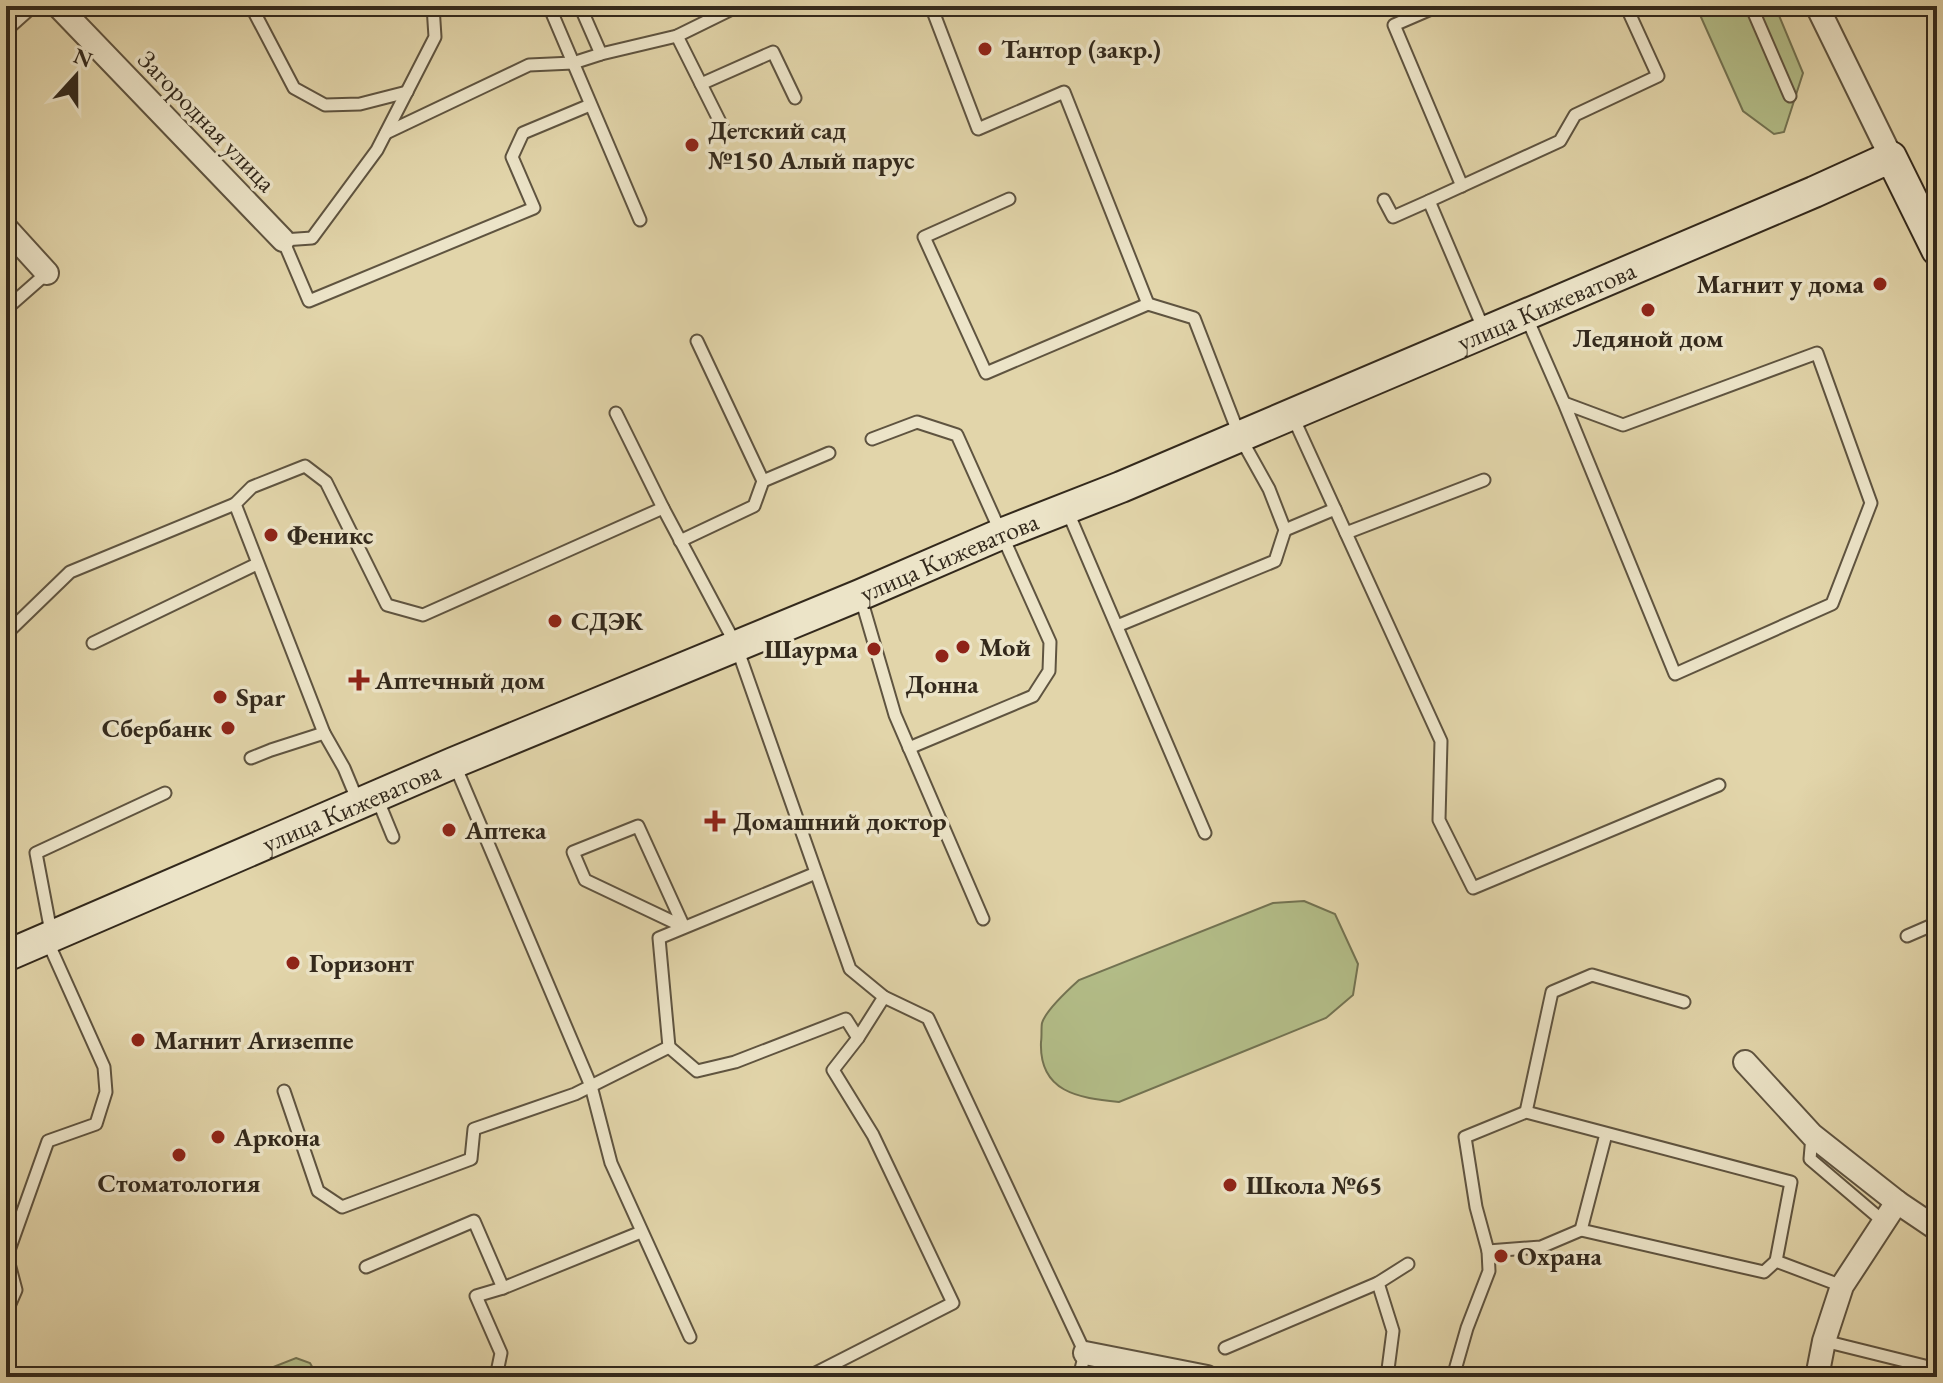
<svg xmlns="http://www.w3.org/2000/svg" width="1943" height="1383" viewBox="0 0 1943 1383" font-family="'EB Garamond',serif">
<rect width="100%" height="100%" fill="#e2d5aa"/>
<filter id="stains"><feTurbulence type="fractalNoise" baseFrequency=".0025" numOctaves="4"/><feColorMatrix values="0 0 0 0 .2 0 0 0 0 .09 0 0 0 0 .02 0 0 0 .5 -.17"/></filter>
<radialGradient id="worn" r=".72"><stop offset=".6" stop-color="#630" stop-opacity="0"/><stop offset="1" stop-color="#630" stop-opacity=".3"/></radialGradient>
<g fill="#b3bd88" stroke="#737352" stroke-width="2">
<path d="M 1696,6 L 1775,6 L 1803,73 L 1784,132 L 1774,134 L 1743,111 Z"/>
<path d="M 1304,901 L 1335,914 L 1358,964 L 1353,995 L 1326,1018 L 1119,1102 C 1078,1098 1039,1092 1041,1042 C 1042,1036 1041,1028 1042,1023 C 1046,1010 1069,989 1079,980 L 1273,903 Z"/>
<path d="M 296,1358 L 310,1363 L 318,1377 L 248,1377 Z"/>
</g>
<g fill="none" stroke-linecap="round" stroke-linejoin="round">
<defs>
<g id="service">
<path d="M 251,6 L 294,88 L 325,105 L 360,104 L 407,92"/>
<path d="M 433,6 L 435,37 L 377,150 L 312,238 L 283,240 L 309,301 L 534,208 L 512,157 L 523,133 L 590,105"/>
<path d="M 549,6 L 640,220"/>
<path d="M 580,6 L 601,54"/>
<path d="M 931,6 L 978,129 L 1064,92 L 1148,304"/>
<path d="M 1438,6 L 1394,25 L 1462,186"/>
<path d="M 1751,6 L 1790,96"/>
<path d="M 677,36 L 724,130"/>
<path d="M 701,84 L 773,52 L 795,98"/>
<path d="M 386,133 L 529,65 L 573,63 L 601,54 L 677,36 L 738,6"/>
<path d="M 1009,199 L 924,237 L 986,373 L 1148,304 L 1194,318 L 1240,437 L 1269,489 L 1285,530 L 1275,561 L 1117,626"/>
<path d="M 1384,200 L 1393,217 L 1429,201"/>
<path d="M 6,309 L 47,273"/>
<path d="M 1526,316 L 1564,403 L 1675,674 L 1832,604 L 1871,503 L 1817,353 L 1623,425 L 1564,403"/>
<path d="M 1484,330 L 1429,201 L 1560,141 L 1575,115 L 1658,76 L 1626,6"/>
<path d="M 697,341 L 763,481"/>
<path d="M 616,413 L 663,508 L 736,645 L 850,969 L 884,997 L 928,1018 L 1085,1353 L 1079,1377"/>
<path d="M 1292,415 L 1441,741 L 1439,820 L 1473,888 L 1719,785"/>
<path d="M 872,439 L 917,422 L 957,435 L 1050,642 L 1049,671 L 1033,696 L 909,748"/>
<path d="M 1067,510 L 1205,833"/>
<path d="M 1285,530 L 1335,509"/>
<path d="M 1346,533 L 1484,480"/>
<path d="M 680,541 L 754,506 L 763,481 L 829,453"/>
<path d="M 860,595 L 895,715 L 983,919"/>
<path d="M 6,634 L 70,572 L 235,504"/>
<path d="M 93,643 L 257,564"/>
<path d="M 324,733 L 235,504 L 252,487 L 305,466 L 326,482 L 387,605 L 423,615 L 663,508"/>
<path d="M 251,758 L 271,750 L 324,733 L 344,768 L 359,804"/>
<path d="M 454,763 L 591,1086 L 611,1163 L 690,1337"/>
<path d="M 377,798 L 393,837"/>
<path d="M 638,826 L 684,927 L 585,880 L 573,852 Z"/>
<path d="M 51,932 L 36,853 L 165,793"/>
<path d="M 1907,936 L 1937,923"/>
<path d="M 669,1047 L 697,1071 L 735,1062 L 846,1019 L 858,1038"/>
<path d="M 284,1091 L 318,1191 L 342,1207 L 471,1159 L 474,1129 L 575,1094 L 669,1047 L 659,938 L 816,873"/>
<path d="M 1526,1112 L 1552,992 L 1592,975 L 1684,1002"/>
<path d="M 1606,1134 L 1581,1230 L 1764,1272 L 1776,1261"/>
<path d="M 1812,1136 L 1810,1159 L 1884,1222"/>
<path d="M 1581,1230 L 1541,1247 L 1488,1251 L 1476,1207 L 1465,1137 L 1526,1112 L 1791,1182 L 1776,1261 L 1842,1286"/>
<path d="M 366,1267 L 474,1221 L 503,1288"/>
<path d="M 6,1313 L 16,1290 L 7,1256 L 48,1141 L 96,1124 L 106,1092 L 104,1067 L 47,940"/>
<path d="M 1824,1341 L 1937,1369"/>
<path d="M 1225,1348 L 1378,1283"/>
<path d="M 496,1377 L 501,1353 L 476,1296 L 503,1288 L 641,1232"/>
<path d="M 808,1377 L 953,1303 L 873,1135 L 833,1070 L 858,1038 L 884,997"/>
<path d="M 1387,1377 L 1393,1331 L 1378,1283 L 1408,1264"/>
<path d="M 1453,1377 L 1467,1328 L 1489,1271 L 1488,1251"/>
</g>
<g id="minor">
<path d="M 58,6 L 283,240"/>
<path d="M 1817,6 L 1891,157"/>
<path d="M 6,23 L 25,6"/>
<path d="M 6,228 L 47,273"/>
<path d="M 1745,1062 L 1812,1135 L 1897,1202 L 1937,1229"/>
<path d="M 1085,1353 L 1207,1377"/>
<path d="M 1817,1377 L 1824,1341 L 1842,1286 L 1897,1202"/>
</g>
<g id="secondary">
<path id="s1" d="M 6,956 L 453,763 L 860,595 L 1001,534 L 1121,487 L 1814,192 L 1891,157 L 1937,250"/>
</g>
</defs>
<use href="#service" stroke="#5f5440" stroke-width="15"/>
<use href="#minor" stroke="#5f5440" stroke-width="26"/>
<use href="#secondary" stroke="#33291c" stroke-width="34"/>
<use href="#service" stroke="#ece4c8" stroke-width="11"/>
<use href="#minor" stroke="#ece4c8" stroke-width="22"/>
<use href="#secondary" stroke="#ece4c8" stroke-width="30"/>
</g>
<g fill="#8f2418" stroke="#ece4c8" stroke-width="3">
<circle cx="985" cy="49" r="8"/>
<circle cx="692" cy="145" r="8"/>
<circle cx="1880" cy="284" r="8"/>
<circle cx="1648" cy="310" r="8"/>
<circle cx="271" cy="535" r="8"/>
<circle cx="555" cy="621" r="8"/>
<circle cx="963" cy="647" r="8"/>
<circle cx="874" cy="649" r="8"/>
<circle cx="942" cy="656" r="8"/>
<path d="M355 668h8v8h8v8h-8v8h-8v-8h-8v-8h8z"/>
<circle cx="220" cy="697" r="8"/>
<circle cx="228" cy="728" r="8"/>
<path d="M711 809h8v8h8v8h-8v8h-8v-8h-8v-8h8z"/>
<circle cx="449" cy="830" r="8"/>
<circle cx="293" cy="963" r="8"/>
<circle cx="138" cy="1040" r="8"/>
<circle cx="218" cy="1137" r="8"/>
<circle cx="179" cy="1155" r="8"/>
<circle cx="1230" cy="1185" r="8"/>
<circle cx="1501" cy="1256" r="8"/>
</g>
<g text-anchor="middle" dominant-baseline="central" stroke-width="7" stroke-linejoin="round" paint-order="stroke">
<g font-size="26" font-weight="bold" fill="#33291c" stroke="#ece4c8" text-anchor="start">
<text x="1001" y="49">Тантор (закр.)</text>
<text x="708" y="130">Детский сад<tspan x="708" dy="30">№150 Алый парус</tspan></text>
<text x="1864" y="284" text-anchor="end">Магнит у дома</text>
<text x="1648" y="338" text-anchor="middle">Ледяной дом</text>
<text x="287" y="535">Феникс</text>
<text x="571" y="621">СДЭК</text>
<text x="979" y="647">Мой</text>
<text x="858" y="649" text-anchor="end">Шаурма</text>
<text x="375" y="680">Аптечный дом</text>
<text x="942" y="684" text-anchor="middle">Донна</text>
<text x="236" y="697">Spar</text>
<text x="212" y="728" text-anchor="end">Сбербанк</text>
<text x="733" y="821">Домашний доктор</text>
<text x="465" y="830">Аптека</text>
<text x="309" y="963">Горизонт</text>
<text x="154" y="1040">Магнит Агизеппе</text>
<text x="234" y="1137">Аркона</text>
<text x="179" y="1183" text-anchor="middle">Стоматология</text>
<text x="1246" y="1185">Школа №65</text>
<text x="1517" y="1256">Охрана</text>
</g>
<g font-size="26" fill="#33291c" stroke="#ece4c8">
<text transform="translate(207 121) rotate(46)">Загородная улица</text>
<text stroke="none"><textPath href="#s1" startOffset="1672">улица Кижеватова</textPath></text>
<text stroke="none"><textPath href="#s1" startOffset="1024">улица Кижеватова</textPath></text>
<text stroke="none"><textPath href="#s1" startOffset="376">улица Кижеватова</textPath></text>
</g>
</g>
<rect width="1943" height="1383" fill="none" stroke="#e2d5aa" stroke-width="32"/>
<rect x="8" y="8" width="1927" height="1367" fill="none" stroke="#33291c" stroke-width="4"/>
<rect x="16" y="16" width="1911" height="1351" fill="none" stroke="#33291c" stroke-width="2"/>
<g transform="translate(76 76) rotate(21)" stroke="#ece4c8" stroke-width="6" paint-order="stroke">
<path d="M0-6L14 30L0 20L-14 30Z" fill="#33291c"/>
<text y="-12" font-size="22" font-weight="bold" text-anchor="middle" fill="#33291c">N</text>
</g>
<rect width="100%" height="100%" filter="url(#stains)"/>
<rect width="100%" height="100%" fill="url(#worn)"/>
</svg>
